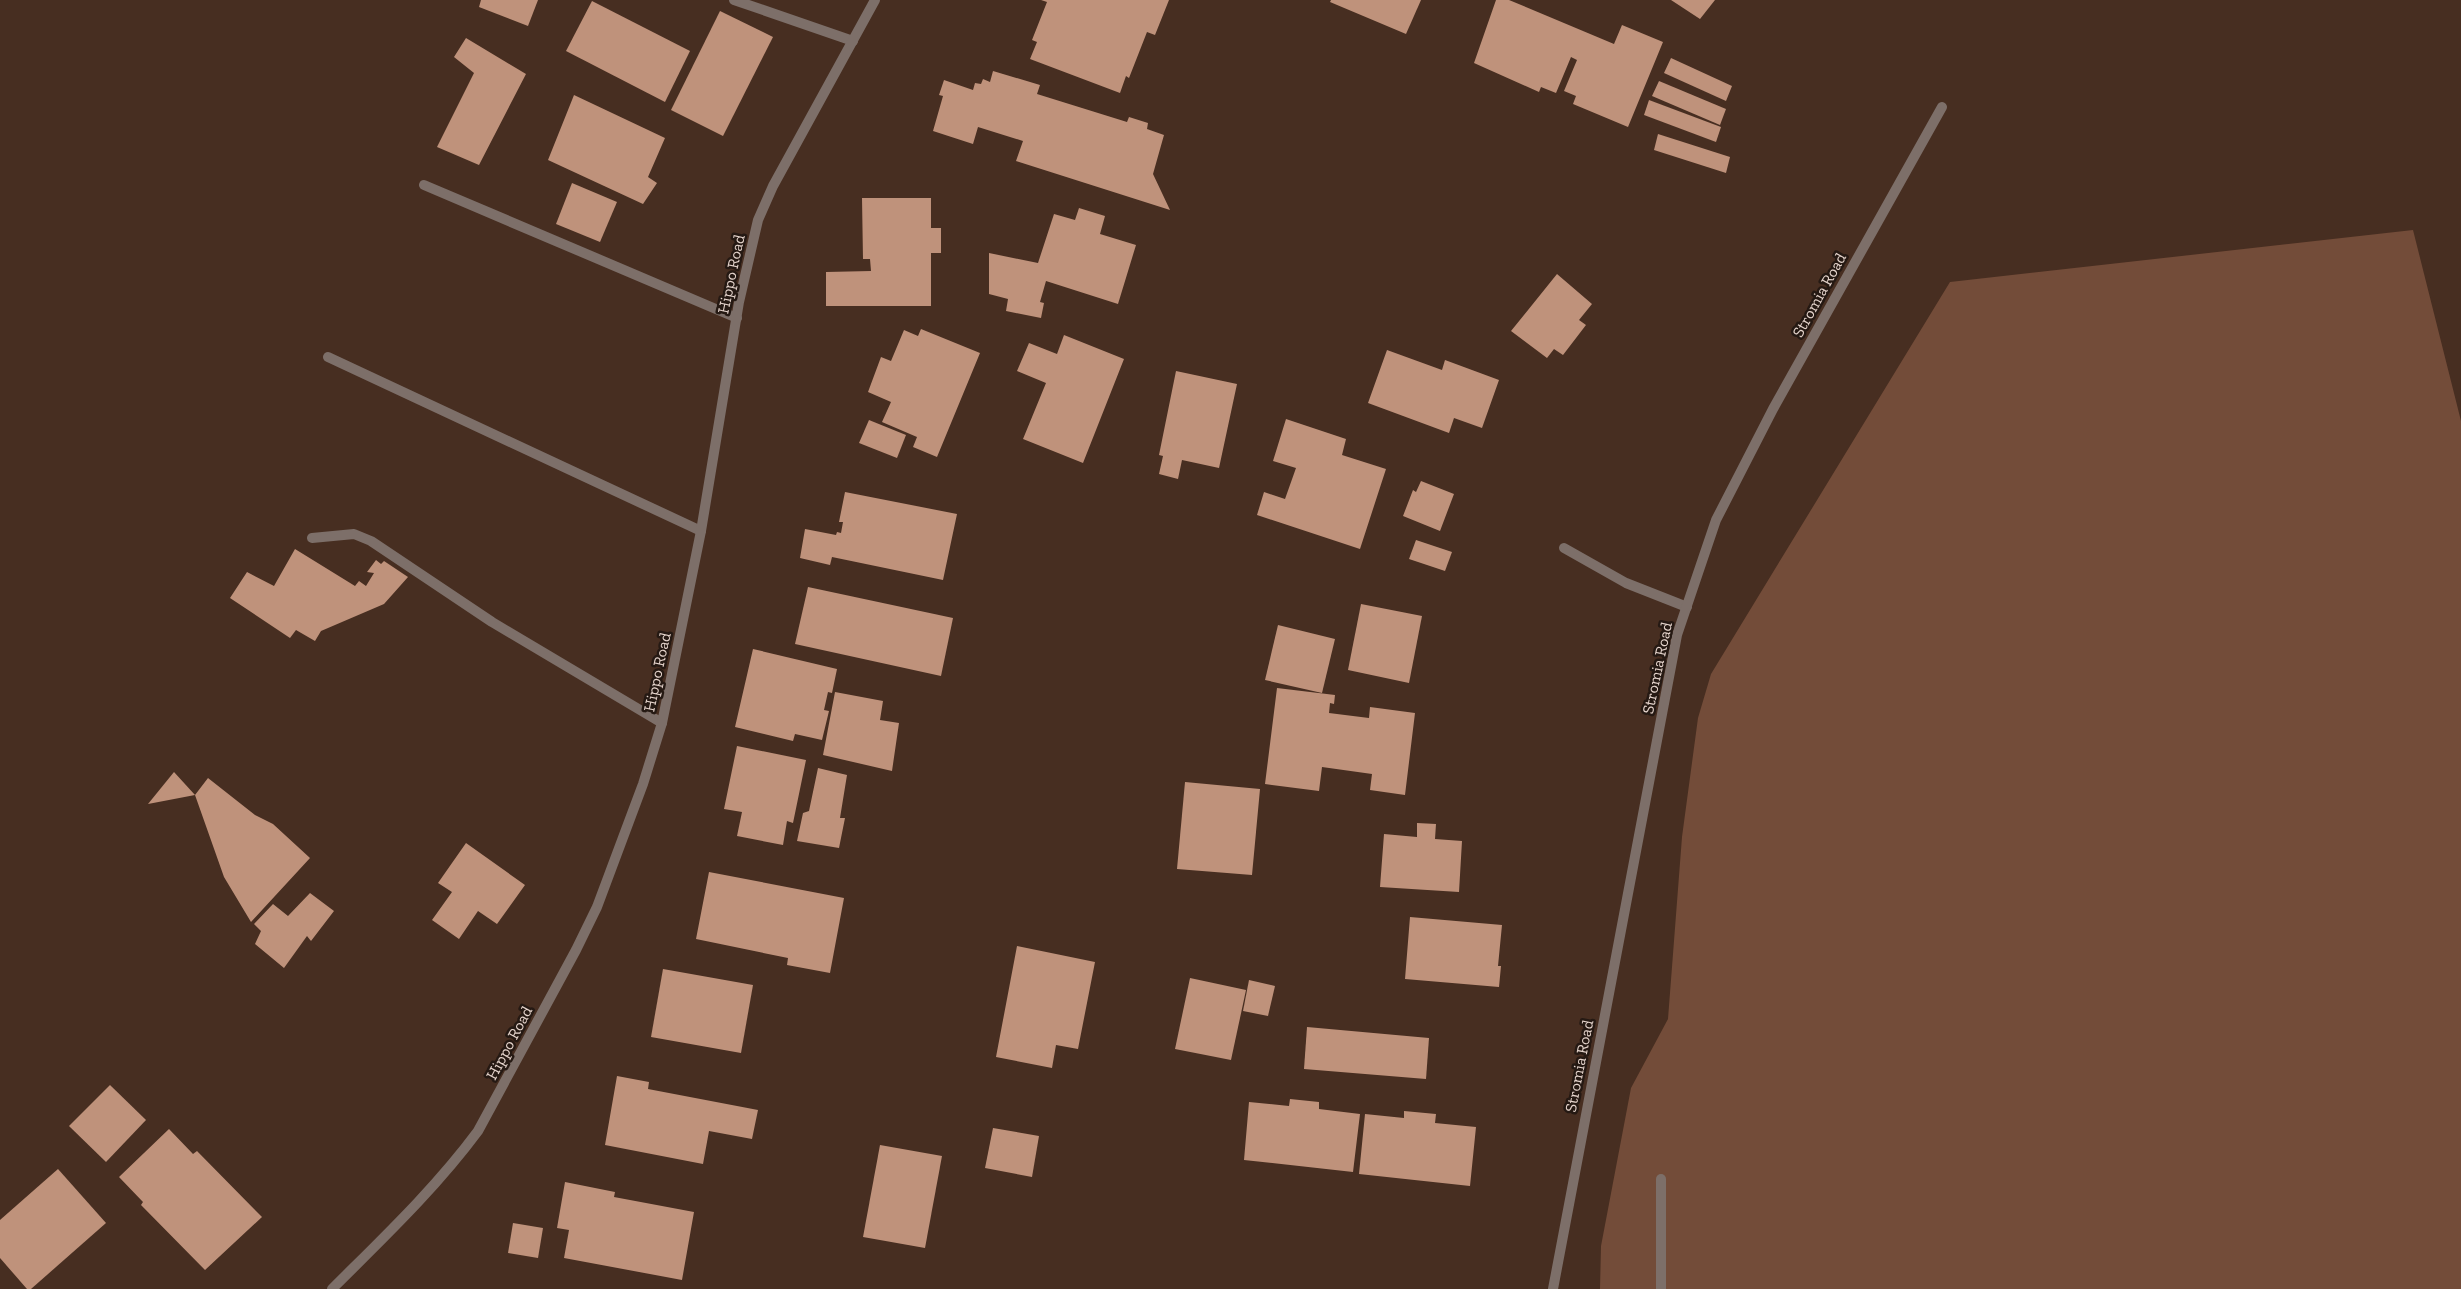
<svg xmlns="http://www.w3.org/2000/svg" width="2461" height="1289" viewBox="0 0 2461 1289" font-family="'Zilla Slab',serif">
<rect width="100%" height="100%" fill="#472e21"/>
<path fill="#734c39" d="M 2413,230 L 2461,421 L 2461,1289 L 1600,1289 L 1601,1246 L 1631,1088 L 1668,1019 L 1682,837 L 1698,718 L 1711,674 L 1950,282 Z"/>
<g fill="#bf927b">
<path d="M 481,0 L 538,0 L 528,26 L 479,7 Z"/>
<path d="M 1041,0 L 1169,0 L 1155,35 L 1147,32 L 1129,78 L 1126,76 L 1120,93 L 1030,59 L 1037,42 L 1032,40 L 1047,2 Z"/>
<path d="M 1331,0 L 1421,0 L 1406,34 L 1330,2 Z"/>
<path d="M 1496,0 L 1509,0 L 1614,44 L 1622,25 L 1663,42 L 1628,127 L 1573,104 L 1576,96 L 1564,91 L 1577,60 L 1571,57 L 1556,93 L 1541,87 L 1539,92 L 1474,63 Z"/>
<path d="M 1671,0 L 1715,0 L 1700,19 Z"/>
<path d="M 592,1 L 690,51 L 665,102 L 566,51 Z"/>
<path d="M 720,11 L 773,37 L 723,136 L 671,110 Z"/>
<path d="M 466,38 L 526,74 L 479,165 L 437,147 L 474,73 L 454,57 Z"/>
<path d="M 1671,58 L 1732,86 L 1726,101 L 1664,73 Z"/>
<path d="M 993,71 L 1040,85 L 1037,94 L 1127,122 L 1129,117 L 1148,123 L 1147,129 L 1164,135 L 1153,174 L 1170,210 L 1016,161 L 1023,141 L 978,127 L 973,144 L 933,131 L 943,96 L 939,95 L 944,80 L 973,90 L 975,83 L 981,84 L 983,79 L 990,82 Z"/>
<path d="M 1659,81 L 1726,109 L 1720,125 L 1652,96 Z"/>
<path d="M 574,95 L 665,138 L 648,177 L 657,183 L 643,204 L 548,160 Z"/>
<path d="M 1649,100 L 1721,127 L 1716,142 L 1644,115 Z"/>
<path d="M 1658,134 L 1730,157 L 1726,173 L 1654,150 Z"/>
<path d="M 572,183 L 617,202 L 600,242 L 556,224 Z"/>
<path d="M 862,198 L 931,198 L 931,228 L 941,228 L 941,253 L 931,253 L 931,306 L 826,306 L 826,272 L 871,271 L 870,259 L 863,259 Z"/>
<path d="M 1079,208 L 1105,216 L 1100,234 L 1136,245 L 1118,304 L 1046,281 L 1040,302 L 1044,303 L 1041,318 L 1006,311 L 1008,299 L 989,294 L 989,253 L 1038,263 L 1054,214 L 1075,220 Z"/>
<path d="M 1557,274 L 1592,304 L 1579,320 L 1586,325 L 1563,355 L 1554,349 L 1547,358 L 1511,331 Z"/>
<path d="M 921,329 L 980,353 L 937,457 L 913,447 L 917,437 L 882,422 L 891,402 L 868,392 L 881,357 L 891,361 L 904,330 L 918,336 Z"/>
<path d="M 1064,335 L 1124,359 L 1083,463 L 1023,439 L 1046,383 L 1017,371 L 1029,343 L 1057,354 Z"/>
<path d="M 1387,350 L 1442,370 L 1445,360 L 1499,380 L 1482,428 L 1454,418 L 1449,433 L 1368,403 Z"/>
<path d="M 1176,371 L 1237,384 L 1219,468 L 1182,460 L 1178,479 L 1159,474 L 1163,456 L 1159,455 Z"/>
<path d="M 1286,419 L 1346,439 L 1342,455 L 1386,469 L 1360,549 L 1257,515 L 1264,492 L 1285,499 L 1296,468 L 1273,461 Z"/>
<path d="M 869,420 L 906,435 L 897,458 L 859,443 Z"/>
<path d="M 1421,481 L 1454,494 L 1440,531 L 1403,516 L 1413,490 L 1416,492 Z"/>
<path d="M 845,492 L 957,514 L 943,580 L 832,557 L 830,565 L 800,558 L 805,529 L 836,535 L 837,532 L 841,533 L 843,522 L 839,522 Z"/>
<path d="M 1416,540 L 1452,552 L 1445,571 L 1409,559 Z"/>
<path d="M 295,549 L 355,586 L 359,581 L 366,586 L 374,573 L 367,572 L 376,560 L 381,564 L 384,561 L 408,577 L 384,604 L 321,631 L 315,641 L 296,630 L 290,638 L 230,598 L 247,572 L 274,586 Z"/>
<path d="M 808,587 L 953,618 L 941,676 L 795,644 Z"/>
<path d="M 1361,604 L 1422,616 L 1409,683 L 1348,670 Z"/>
<path d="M 1278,625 L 1335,639 L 1322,693 L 1265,680 Z"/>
<path d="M 753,649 L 837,669 L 832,693 L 828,692 L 824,710 L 829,711 L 822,740 L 795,734 L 793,741 L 735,727 Z"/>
<path d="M 1277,688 L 1335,695 L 1334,704 L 1330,703 L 1329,713 L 1369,718 L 1370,707 L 1415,713 L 1405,795 L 1370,790 L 1372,774 L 1322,767 L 1319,791 L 1265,784 Z"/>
<path d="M 835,692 L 883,701 L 880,720 L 899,723 L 892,771 L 823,755 Z"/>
<path d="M 737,746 L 806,760 L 793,823 L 787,821 L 783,845 L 737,836 L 742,812 L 724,809 Z"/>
<path d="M 818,768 L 847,775 L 840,818 L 845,818 L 839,848 L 797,841 L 803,813 L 809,811 Z"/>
<path d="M 174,772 L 195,795 L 208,778 L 255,815 L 273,824 L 310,858 L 251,922 L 224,877 L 195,795 L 148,804 Z"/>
<path d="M 1185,782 L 1260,789 L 1252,875 L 1177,869 Z"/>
<path d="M 1417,823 L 1436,824 L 1435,839 L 1462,841 L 1459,892 L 1380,887 L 1384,834 L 1417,837 Z"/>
<path d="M 466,843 L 525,885 L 497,924 L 478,911 L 459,939 L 432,920 L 452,892 L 438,883 Z"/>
<path d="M 709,872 L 844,898 L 830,973 L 787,965 L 788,958 L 696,939 Z"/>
<path d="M 310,893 L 334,911 L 311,941 L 307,936 L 284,968 L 255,944 L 261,931 L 254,924 L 273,904 L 288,916 Z"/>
<path d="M 1410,917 L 1502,925 L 1498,966 L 1501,966 L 1499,987 L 1405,979 Z"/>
<path d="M 1017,946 L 1095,962 L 1078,1049 L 1056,1045 L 1052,1068 L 996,1057 Z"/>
<path d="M 663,969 L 753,985 L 741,1053 L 651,1037 Z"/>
<path d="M 1190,978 L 1246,990 L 1231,1060 L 1175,1049 Z"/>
<path d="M 1249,980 L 1275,986 L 1268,1016 L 1243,1011 Z"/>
<path d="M 1307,1027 L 1429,1038 L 1426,1079 L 1304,1069 Z"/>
<path d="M 617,1076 L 649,1082 L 648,1089 L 758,1110 L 752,1139 L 709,1131 L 703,1164 L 605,1145 Z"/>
<path d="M 110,1085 L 146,1120 L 106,1162 L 69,1126 Z"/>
<path d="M 1290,1099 L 1319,1102 L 1319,1109 L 1360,1114 L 1353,1172 L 1244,1160 L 1249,1102 L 1289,1106 Z"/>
<path d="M 1404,1111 L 1436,1114 L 1435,1123 L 1476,1127 L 1470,1186 L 1359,1174 L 1365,1114 L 1404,1118 Z"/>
<path d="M 993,1128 L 1039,1136 L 1032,1177 L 985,1168 Z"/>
<path d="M 169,1129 L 193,1154 L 197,1151 L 262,1217 L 205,1270 L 141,1205 L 143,1202 L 119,1177 Z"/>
<path d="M 880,1145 L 942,1156 L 925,1248 L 863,1237 Z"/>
<path d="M 58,1169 L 106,1223 L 31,1289 L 27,1289 L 0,1258 L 0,1220 Z"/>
<path d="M 565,1182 L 615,1192 L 614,1197 L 694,1212 L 682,1280 L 564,1258 L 569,1230 L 557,1228 Z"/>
<path d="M 513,1223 L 543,1228 L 538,1258 L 508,1253 Z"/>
</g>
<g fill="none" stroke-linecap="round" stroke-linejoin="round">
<g stroke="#7d6f69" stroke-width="10">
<path d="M 734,0 L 853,41"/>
<path d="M 328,357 L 701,531"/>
<path d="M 1564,548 L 1626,583 L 1687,607"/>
<path d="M 1661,1179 L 1661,1289"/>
</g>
<g stroke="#7d6f69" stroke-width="10">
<path d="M 424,185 L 737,318"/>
<path d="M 312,538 L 354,534 L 371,541 L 492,622 L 662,723"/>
<path d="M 332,1289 C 382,1239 435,1189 478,1131 L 576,950 L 597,907 L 643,784 L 662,723 L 701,531 L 739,302 L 758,220 L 773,186 L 875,0"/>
<path d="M 1553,1289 L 1677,635 L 1716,520 L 1773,409 L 1942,107"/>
</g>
</g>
<g text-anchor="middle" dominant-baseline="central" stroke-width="5" stroke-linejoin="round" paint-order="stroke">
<g font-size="16" fill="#e6d5cd" stroke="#251913">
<text transform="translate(731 274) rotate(-78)">Hippo Road</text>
<text transform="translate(1819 295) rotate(-61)">Stromia Road</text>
<text transform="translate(1657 668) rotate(-78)">Stromia Road</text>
<text transform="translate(657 672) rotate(-78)">Hippo Road</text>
<text transform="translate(509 1043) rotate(-62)">Hippo Road</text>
<text transform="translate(1579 1066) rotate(-79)">Stromia Road</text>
</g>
</g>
</svg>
